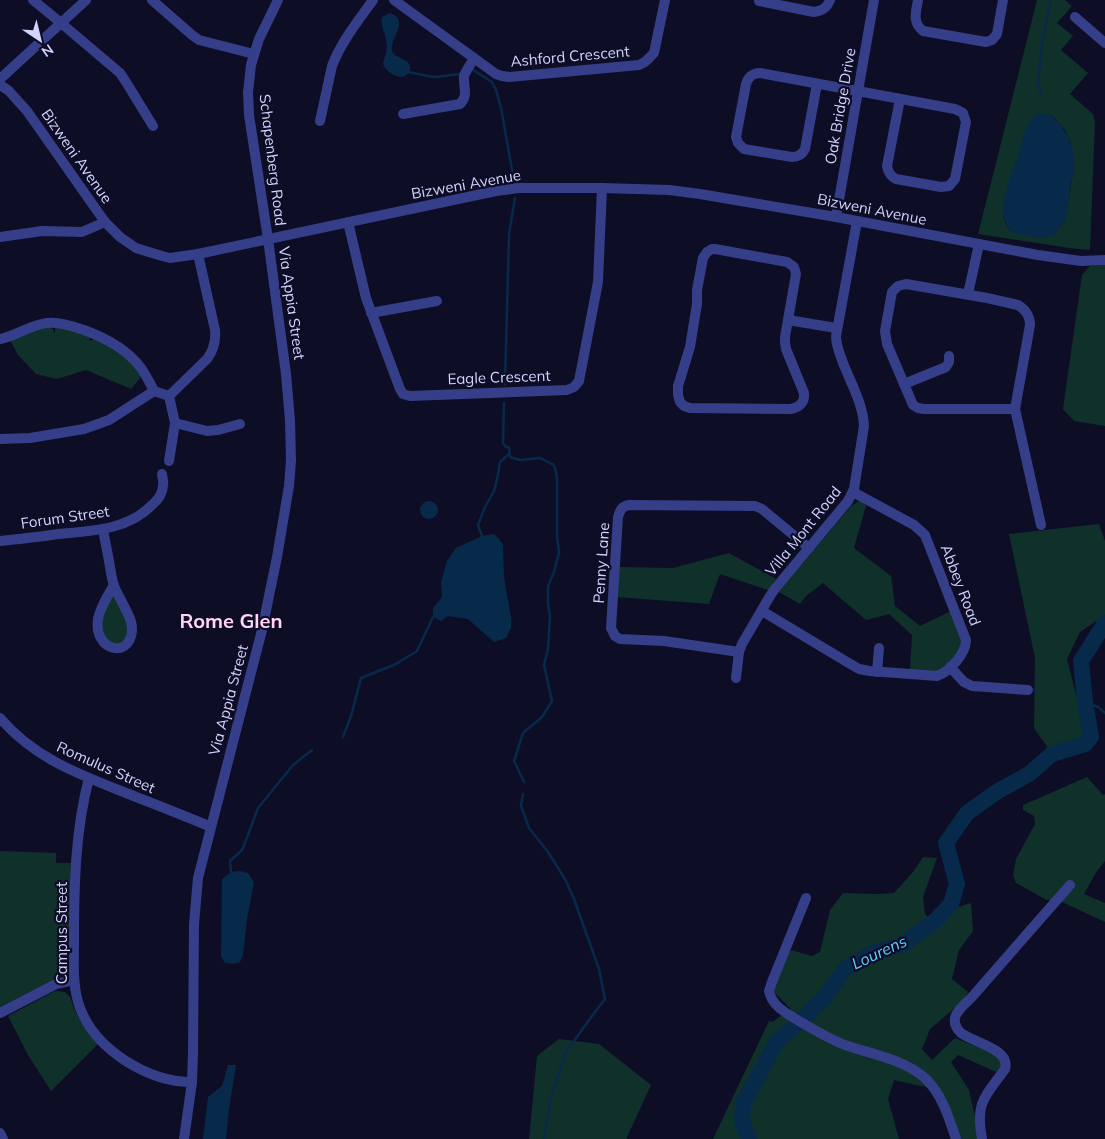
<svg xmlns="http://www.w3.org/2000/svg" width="1105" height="1139" viewBox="0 0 1105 1139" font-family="Mulish,sans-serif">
<rect width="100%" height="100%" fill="#0e0d26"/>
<g fill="#10302a" fill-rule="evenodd">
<path d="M 1037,0 L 1065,0 L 1072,6 L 1057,23 L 1073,36 L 1061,50 L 1088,73 L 1070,94 L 1093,114 L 1095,122 L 1090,250 L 1069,248 L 978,234 ZM 1040,113 L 1052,116 L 1055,118 L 1065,130 L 1071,143 L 1074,167 L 1065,221 L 1060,227 L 1054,235 L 1009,229 L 1005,222 L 1003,216 L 1004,203 L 1010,180 L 1034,117 Z"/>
<path d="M 1105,265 L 1105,426 L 1074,421 L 1063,409 L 1082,275 L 1090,266 Z"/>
<path d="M 46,326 L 53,329 L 54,333 L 55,332 L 55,328 L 59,326 L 92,337 L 89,339 L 90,341 L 98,337 L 114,350 L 116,348 L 142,373 L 140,378 L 131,389 L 86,370 L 57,379 L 36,374 L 18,355 L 10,340 Z"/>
<path d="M 859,501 L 867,502 L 854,548 L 891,576 L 895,606 L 920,626 L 951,611 L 962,641 L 961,649 L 943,669 L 936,672 L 910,671 L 912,635 L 889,614 L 866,620 L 823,583 L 806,596 L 800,604 L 779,592 L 851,506 Z"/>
<path d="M 1099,524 L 1105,541 L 1105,615 L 1080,632 L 1067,659 L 1084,726 L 1085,737 L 1066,746 L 1048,748 L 1034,728 L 1035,658 L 1009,534 Z"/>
<path d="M 729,553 L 776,579 L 768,590 L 720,574 L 709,604 L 617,597 L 619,567 L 673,568 Z"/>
<path d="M 113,596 L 115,597 L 128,623 L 126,639 L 116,645 L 105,638 L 101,621 L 111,598 Z"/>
<path d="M 1087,777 L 1103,795 L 1105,794 L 1105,861 L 1097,871 L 1084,894 L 1105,903 L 1105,922 L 1062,902 L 1047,900 L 1016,883 L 1013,875 L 1016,859 L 1035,824 L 1034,816 L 1023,810 L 1023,805 Z"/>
<path d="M 0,851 L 56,853 L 56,863 L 71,863 L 69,966 L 66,972 L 63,975 L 0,1007 Z"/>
<path d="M 923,857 L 937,858 L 923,897 L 925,914 L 938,928 L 952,909 L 971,903 L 973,931 L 959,950 L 952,979 L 968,992 L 961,1003 L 930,1029 L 922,1049 L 932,1060 L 955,1038 L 999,1056 L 1002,1066 L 996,1072 L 958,1055 L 951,1062 L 969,1090 L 980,1139 L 957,1139 L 939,1090 L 894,1080 L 888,1099 L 899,1139 L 713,1139 L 769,1021 L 772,1022 L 791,1009 L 772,990 L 782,965 L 791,950 L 812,956 L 820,952 L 830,910 L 843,893 L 878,894 L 894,893 L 913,872 Z"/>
<path d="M 55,991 L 65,992 L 70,997 L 75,1011 L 81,1022 L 98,1044 L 51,1091 L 28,1055 L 8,1016 Z"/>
<path d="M 559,1039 L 599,1044 L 651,1085 L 627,1137 L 627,1139 L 529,1139 L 537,1056 Z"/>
</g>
<g fill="#082a4a">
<path d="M 390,13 C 411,20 389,39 392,51 C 394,59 412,58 410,69 C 407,83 388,76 383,64 C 385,56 388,50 386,40 C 385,32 380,26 382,17 Z"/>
<path d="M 1040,113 L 1044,113 L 1052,116 L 1060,124 L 1068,136 L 1073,151 L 1074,167 L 1072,179 L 1070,188 L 1067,214 L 1065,221 C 1061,225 1059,230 1055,234 C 1047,242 1023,235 1012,233 C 1007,226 1003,219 1003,211 C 1003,194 1011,177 1016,161 C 1021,148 1023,133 1031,120 C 1033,117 1036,115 1040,113 Z"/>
<circle cx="429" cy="510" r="9"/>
<path d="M 494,534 L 499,539 L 503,545 L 504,578 L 511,617 L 511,628 L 506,638 L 494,642 L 468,619 L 448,616 L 441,621 L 433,617 L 433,608 L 442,597 L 441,582 L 447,561 L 456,548 L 482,536 Z"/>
<path d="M 240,871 L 248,873 L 254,882 L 247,919 L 243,955 L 240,962 L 234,964 L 225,963 L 221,956 L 222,879 L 231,872 Z"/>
<path d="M 228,1065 L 236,1065 L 229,1109 L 226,1139 L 203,1139 L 208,1097 L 222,1086 Z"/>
</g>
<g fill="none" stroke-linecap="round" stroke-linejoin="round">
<g stroke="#082a4a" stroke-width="2.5">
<path d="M 473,70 L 492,82 L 496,90 L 501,108 L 513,175"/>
<path d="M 408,72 L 428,76 L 436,77 L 459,74"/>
<path d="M 1041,93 L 1038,83 L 1042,44 L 1051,0"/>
<path d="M 505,385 L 509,234 L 515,198"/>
<path d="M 504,403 L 503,443 L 506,447 L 509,447 L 510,457 L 520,460 L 540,458 L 554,465 L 557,477 L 557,535 L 559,553 L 554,572 L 548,586 L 548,604 L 550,616 L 548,649 L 544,665 L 552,701 L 542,717 L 523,733 L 514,761 L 524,782"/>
<path d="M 482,536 L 478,525 L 485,507 L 494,491 L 498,475 L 500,462 L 509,454"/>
<path d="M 1085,702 L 1098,707 L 1105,713"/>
<path d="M 343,737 L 351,716 L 361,678 L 396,664 L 417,651 L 433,617"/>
<path d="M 523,794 L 521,806 L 529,828 L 548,852 L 565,879 L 574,899 L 599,969 L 605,999 L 589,1020 L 566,1052 L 550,1101 L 544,1139"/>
<path d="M 231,872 L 230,861 L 242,850 L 245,843 L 258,808 L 293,765 L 312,750"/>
</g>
<path stroke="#082a4a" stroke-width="16" d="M 749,1139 L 742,1121 L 743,1104 L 777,1041 L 802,1020 L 824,998 L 846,968 L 875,952 L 902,945 L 936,920 L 951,904 L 957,884 L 946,843 L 967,813 L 998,791 L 1029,774 L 1052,754 L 1085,744 L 1091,737 L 1085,702 L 1081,661 L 1105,623"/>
<g stroke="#353e88" stroke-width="10">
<path d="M 33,0 L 61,23 L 120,73 L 126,82 L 153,126"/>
<path d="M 152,0 L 192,35 L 199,40 L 254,54"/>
<path d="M 394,0 L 496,74 L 502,76 L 509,77 L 639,65 L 645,62 L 654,53 L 665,0"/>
<path d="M 918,0 C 916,12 912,22 923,31 L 986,42 L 992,40 L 997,34 L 1003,0"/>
<path d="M 759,1 L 814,12 C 822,11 827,8 830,0"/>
<path d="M 1075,17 L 1105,43"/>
<path d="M 0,79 L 86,0"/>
<path d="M 817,84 L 805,149 C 802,155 798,157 792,157 L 744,149 L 738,143 L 736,137 L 746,84 C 748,77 753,73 760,73 C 825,85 890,97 955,109 L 963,113 L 966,122 L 955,179 L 949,186 L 941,187 L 896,179 C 890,176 888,172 887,166 L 900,99"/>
<path d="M 403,114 L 460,104 C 469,95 463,87 464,76 C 466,70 471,64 474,58"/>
<path d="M 320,121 L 332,66 C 341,42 358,21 373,0"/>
<path d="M 836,217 L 874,0"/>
<path d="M 348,222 L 366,298 L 400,389 L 403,394 L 410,396 L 567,390 L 574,387 L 579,381 L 598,282 L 602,188"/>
<path d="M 0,237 L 42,231 L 82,232 L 105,222"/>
<path d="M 712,249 L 715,249 L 787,262 L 794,267 L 796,274 L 785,337 L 785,342 L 786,349 L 804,393 C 805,403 799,408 790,409 L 690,408 L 684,406 L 680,402 L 678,395 L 678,386 L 690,347 L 697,304 L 697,290 L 703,258 L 707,252 Z"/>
<path d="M 968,294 L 979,244"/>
<path d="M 371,313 L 437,301"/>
<path d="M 788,320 L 836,328"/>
<path d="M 0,339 C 16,336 30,325 47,323 C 60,322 72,326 84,330 C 106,338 127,349 141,368 C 146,375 150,383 154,391"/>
<path d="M 904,384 L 946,367 L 949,362 L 949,356"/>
<path d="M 154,391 L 169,396 L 175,423 L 169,461"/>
<path d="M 169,396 L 207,359 C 214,350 216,341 215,330 L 198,254"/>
<path d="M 1015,409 L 924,409 L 918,408 L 913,405 L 887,344 L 885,331 L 892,292 L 898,286 L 906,284 L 987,298 L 1018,305 C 1026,310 1030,316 1030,325 L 1015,409 L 1041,525"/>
<path d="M 175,423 L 207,431 L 218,430 L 240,424"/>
<path d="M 0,439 L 30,438 L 84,429 L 109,420 L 154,391"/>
<path d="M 103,529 C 105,542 108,554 110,567 C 111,573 112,580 114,586 C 117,593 121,600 124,606 C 128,614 133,622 132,631 C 129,660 93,650 98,619 C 100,607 108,595 114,585"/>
<path d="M 0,541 C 19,539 39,537 58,534 C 91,531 128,530 152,505 C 158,500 163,493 163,485 C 164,481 162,477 162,474"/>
<path d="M 762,611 L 847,662 L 859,669 L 870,671 L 937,676 C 949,672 966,654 966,640 L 925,535 L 914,525 L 853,492"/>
<path d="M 739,652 L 664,641 L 620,639 L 615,636 L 611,628 L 618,517 C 620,510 622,506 629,505 L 755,506 L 762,509 L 809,548"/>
<path d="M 950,667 L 964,682 L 972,686 L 1028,690"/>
<path d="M 877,672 L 879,648"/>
<path d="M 736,678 L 739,652 L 742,644 L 770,596 L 774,590 L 848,501 L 854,489 L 864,426 C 863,404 851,383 843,363 C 840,354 836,346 836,336 L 857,221"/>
<path d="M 0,718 C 34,758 78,774 126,793 C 154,804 183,815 211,827"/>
<path d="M 89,778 C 75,831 74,887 74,941 C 74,964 72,986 80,1008 C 96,1050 148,1082 192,1082"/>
<path d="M 806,898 L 772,982 L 769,991 C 772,1005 783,1011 794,1018 C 811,1028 827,1038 845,1045 C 871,1054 903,1059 925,1078 C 942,1094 949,1118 956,1139"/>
<path d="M 0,1013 L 56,984 L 74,980"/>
<path d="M 0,1133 L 3,1139"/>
<path d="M 184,1139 L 192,1082 L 193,1053 L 194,924 L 198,878 L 262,630 L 277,557 L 289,486 L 291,460 L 290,421 L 286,374 L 268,239"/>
<path d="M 982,1139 C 975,1102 985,1097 1005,1069 C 1011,1049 974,1043 961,1033 C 946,1018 961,1008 972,997 L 1070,885"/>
</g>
<g stroke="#353e88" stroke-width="10">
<path d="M 0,85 L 8,90 L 27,111 L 105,222 L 120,237 L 136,248 L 162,256 L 170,258 L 198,254 L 496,191 L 518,188 L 602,188 L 669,190 L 700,194 L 836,217 L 1038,255 L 1081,261 L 1105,260"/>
<path d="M 268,239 L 249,115 L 248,92 L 251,65 L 259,39 L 278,0"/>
</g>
</g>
<g text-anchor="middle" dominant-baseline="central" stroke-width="4.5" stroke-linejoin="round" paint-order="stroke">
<g font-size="15" fill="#d2d4ff" stroke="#0e0d26">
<text transform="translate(570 56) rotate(-5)">Ashford Crescent</text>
<text transform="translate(840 106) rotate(-80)">Oak Bridge Drive</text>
<text transform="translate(77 156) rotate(55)">Bizweni Avenue</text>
<text transform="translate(273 160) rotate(83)">Schapenberg Road</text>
<text transform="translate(466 184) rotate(-10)">Bizweni Avenue</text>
<text transform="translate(872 209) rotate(11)">Bizweni Avenue</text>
<text transform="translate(292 303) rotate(82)">Via Appia Street</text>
<text transform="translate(499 377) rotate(-2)">Eagle Crescent</text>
<text transform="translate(65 517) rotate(-8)">Forum Street</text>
<text transform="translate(803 531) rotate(-51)">Villa Mont Road</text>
<text transform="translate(601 563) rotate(-86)">Penny Lane</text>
<text transform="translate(961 585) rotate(69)">Abbey Road</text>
<text transform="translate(228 700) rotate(-75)">Via Appia Street</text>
<text transform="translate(106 767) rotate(24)">Romulus Street</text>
<text transform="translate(61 933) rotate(-90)">Campus Street</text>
</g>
<g font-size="16" font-style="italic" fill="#60cdff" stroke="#0e0d26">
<text transform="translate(879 952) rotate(-25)">Lourens</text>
</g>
<g font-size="20" font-weight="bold" fill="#ffd4f6" stroke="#0e0d26">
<text x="231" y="620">Rome Glen</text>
</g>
</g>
<g transform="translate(40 40) rotate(145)" stroke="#0e0d26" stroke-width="4" paint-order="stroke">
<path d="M0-4L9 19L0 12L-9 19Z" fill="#d2d4ff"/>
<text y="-8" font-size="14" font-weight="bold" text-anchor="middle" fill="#d2d4ff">N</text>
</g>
</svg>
